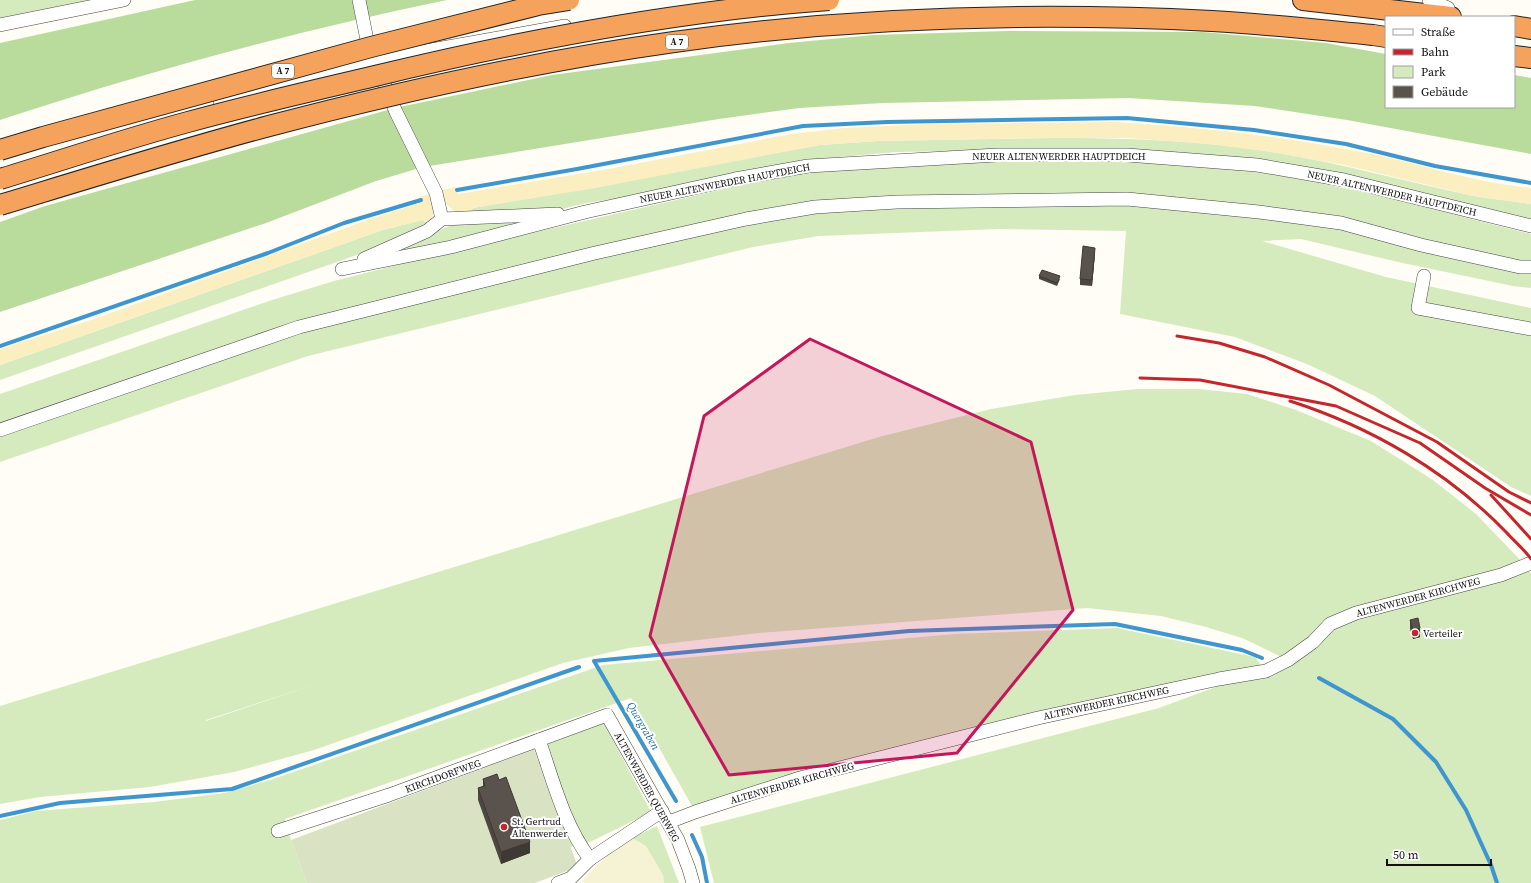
<svg xmlns="http://www.w3.org/2000/svg" width="1531" height="883" viewBox="0 0 1531 883" font-family="'Source Serif 4',serif">
<rect width="100%" height="100%" fill="#fffdf5"/>
<path fill="#f6f3d4" d="M 632,838 L 646,846 L 663,875 L 664,883 L 584,883 L 582,881 L 613,849 Z"/>
<g fill="#d5ebbd" fill-rule="evenodd">
<path d="M 0,0 L 90,0 L 0,18 Z"/>
<path d="M 1052,138 C 1125,138 1200,140 1272,152 C 1340,163 1407,182 1474,196 C 1493,199 1512,201 1531,204 L 1531,220 L 1261,160 L 1199,154 L 1075,149 L 897,152 L 827,158 L 777,166 L 635,196 L 586,203 L 562,209 L 468,215 L 473,208 L 820,145 L 878,141 Z"/>
<path d="M 1063,161 C 1141,162 1221,164 1298,179 C 1377,193 1454,215 1531,234 L 1531,263 L 1227,204 L 1182,198 L 1120,195 L 824,204 L 342,312 L 0,428 L 0,394 L 272,300 L 334,281 L 436,255 L 772,178 L 847,168 L 936,163 Z"/>
<path d="M 998,199 L 1259,212 L 1531,267 L 1531,288 L 1513,286 L 1398,262 L 1301,239 L 1262,241 L 1386,277 L 1531,308 L 1531,496 L 1511,487 L 1375,396 L 1307,364 L 1235,337 L 1120,314 L 1126,231 L 998,229 L 819,236 L 753,247 L 308,356 L 0,462 L 0,430 L 299,327 L 746,219 Z"/>
<path d="M 522,219 L 523,223 L 385,256 L 383,253 L 452,225 Z"/>
<path d="M 422,220 L 429,224 L 374,249 L 0,380 L 0,365 L 383,230 Z"/>
<path d="M 1138,389 L 1199,389 L 1247,394 L 1296,410 L 1371,441 L 1433,480 L 1476,514 L 1526,566 L 1531,574 L 1531,883 L 714,883 L 700,827 L 1159,708 L 1288,660 L 1242,638 L 1206,627 L 1161,616 L 1087,608 L 759,633 L 629,648 L 563,663 L 314,750 L 234,772 L 150,787 L 40,797 L 0,804 L 0,706 L 879,437 L 991,409 L 1075,395 ZM 319,683 L 206,721 L 206,720 Z"/>
<path d="M 1117,628 L 1255,657 L 1261,665 C 1070,704 880,753 692,806 L 631,698 L 285,819 L 291,840 L 307,883 L 0,883 L 0,820 L 36,811 L 154,802 L 225,793 L 273,779 L 603,665 L 955,634 Z"/>
<path d="M 604,723 L 651,812 L 590,842 L 570,847 L 534,749 Z"/>
<path d="M 657,826 L 679,883 L 664,883 L 663,875 L 646,846 L 632,838 Z"/>
</g>
<g fill="#b9dc9c">
<path d="M 195,0 L 447,0 C 296,31 146,72 0,120 L 0,43 Z"/>
<path d="M 1006,31 L 1203,32 L 1326,43 L 1386,54 L 1386,107 L 1514,107 L 1514,75 L 1531,78 L 1531,154 L 1347,120 L 1255,106 L 1128,98 L 883,103 L 799,108 L 719,119 L 423,167 L 376,181 L 266,223 L 0,312 L 0,222 L 45,206 L 395,108 L 552,75 L 789,43 L 873,35 Z"/>
</g>
<g fill="#fbeec1">
<path d="M 1116,122 C 1199,127 1281,136 1362,152 C 1419,163 1474,183 1531,188 L 1531,204 L 1474,196 L 1344,165 L 1272,152 L 1208,144 L 1127,138 L 1052,138 L 878,141 L 820,145 L 590,189 L 473,208 L 468,215 C 453,214 445,204 438,191 L 456,187 L 458,194 L 614,168 L 791,134 L 844,128 L 929,124 Z"/>
<path d="M 430,194 C 434,206 436,212 429,224 L 422,220 L 383,230 L 0,365 L 0,349 L 97,318 L 370,219 L 423,202 L 419,197 Z"/>
</g>
<path fill="#d9e3c4" d="M 534,749 L 578,867 L 535,883 L 307,883 L 291,840 Z"/>
<g fill="none" stroke-linecap="round" stroke-linejoin="round">
<g stroke="#3f96cf" stroke-width="4">
<path d="M 457,190 L 577,169 L 803,126 L 887,122 L 1127,118 L 1254,130 L 1346,144 L 1435,166 L 1531,183"/>
<path d="M 0,346 L 268,253 L 344,223 L 421,200"/>
<path d="M 1319,678 L 1393,719 L 1436,762 L 1466,810 L 1491,865 L 1497,883"/>
<path d="M 676,801 L 594,661 L 909,631 L 1115,624 L 1242,650 L 1262,658"/>
<path d="M 0,816 L 60,803 L 232,789 L 579,667"/>
<path d="M 692,835 L 702,857 L 707,883"/>
</g>
<defs>
<g id="minor">
<path d="M 359,0 L 368,45 L 396,112 L 436,193 L 442,219"/>
<path d="M 1429,0 L 1448,8"/>
<path d="M 0,25 L 124,0"/>
<path d="M 220,104 L 375,60 L 565,26"/>
<path d="M 364,259 L 427,231 L 442,219 L 558,214"/>
<path d="M 342,269 L 451,247 L 585,212 L 735,179 L 808,166 L 997,155 L 1127,155 L 1257,165 L 1344,180 L 1531,226"/>
<path d="M 1424,276 L 1418,308 L 1531,329"/>
<path d="M 0,430 L 299,327 L 595,253 L 746,219 L 815,207 L 897,202 L 1127,199 L 1259,212 L 1341,223 L 1421,245 L 1520,267 L 1531,267"/>
<path d="M 539,740 C 553,780 564,825 590,859"/>
<path d="M 669,822 L 695,812 L 800,778 L 1038,718 L 1219,679 L 1266,671 L 1288,660 L 1313,642 L 1330,624 L 1356,613 L 1501,575 L 1531,563"/>
<path d="M 278,831 L 389,795 L 607,715 L 678,840 L 689,869 L 693,883"/>
<path d="M 558,883 L 571,878 L 590,859 L 662,811"/>
</g>
<g id="highway">
<path d="M 1303,0 L 1451,17"/>
<path d="M 1514,26 L 1531,29"/>
<path d="M 1373,35 L 1386,37"/>
<path d="M 1514,56 L 1531,58"/>
</g>
</defs>
<use href="#minor" stroke="#444" stroke-width="14"/>
<use href="#highway" stroke="#222" stroke-width="22"/>
<use href="#minor" stroke="#fff" stroke-width="13"/>
<use href="#highway" stroke="#f5a25d" stroke-width="20"/>
<g stroke="#c4262e" stroke-width="3">
<path d="M 1177,336 L 1219,343 L 1265,357 L 1329,385 L 1437,442 L 1509,492 L 1531,503"/>
<path d="M 1140,378 L 1200,380 L 1336,406 L 1420,443 L 1485,488 L 1531,515"/>
<path d="M 1290,401 C 1371,427 1447,471 1506,532 C 1514,541 1524,549 1531,559"/>
<path d="M 1491,495 L 1531,539"/>
</g>
<defs>
<g id="highway-bridge">
<path d="M 0,150 L 43,137 L 371,47 L 538,5 L 569,0"/>
<path d="M 0,179 C 63,160 125,139 188,122 C 250,105 312,91 375,76 C 524,40 676,11 829,0"/>
<path d="M 0,205 C 89,178 179,150 269,126 C 402,91 538,61 674,42 C 852,17 1033,12 1212,21 C 1266,24 1320,30 1373,35"/>
</g>
</defs>
<use href="#highway-bridge" stroke="#222" stroke-width="22" stroke-linecap="butt"/>
<use href="#highway-bridge" stroke="#f5a25d" stroke-width="20"/>
</g>
<g fill="#4d4742">
<path d="M 1095,253 L 1092,286 L 1080,285 L 1080,279 Z"/>
<path d="M 1039,276 L 1060,279 L 1057,286 L 1039,279 Z"/>
<path d="M 1410,620 L 1420,637 L 1413,639 L 1410,629 Z"/>
<path d="M 483,779 L 530,853 L 501,864 L 478,800 L 478,788 L 483,786 Z"/>
</g>
<g fill="#3f3936">
<path d="M 1095,248 L 1095,253 L 1092,286 L 1092,280 Z"/>
<path d="M 1420,628 L 1420,637 L 1413,639 L 1413,630 Z"/>
<path d="M 530,842 L 530,853 L 501,864 L 501,852 Z"/>
</g>
<g fill="#5a524d" stroke="#3f3936">
<path d="M 1083,246 L 1095,248 L 1092,280 L 1080,279 Z"/>
<path d="M 1042,270 L 1060,276 L 1057,283 L 1039,276 Z"/>
<path d="M 1418,618 L 1420,628 L 1413,630 L 1410,620 Z"/>
<path d="M 497,774 L 499,780 L 506,777 L 530,842 L 501,852 L 478,788 L 485,786 L 483,779 Z"/>
</g>
<path fill="#c2185b" fill-opacity="0.2" stroke="#c2185b" stroke-width="3" stroke-linejoin="round" d="M 810,339 L 1031,442 L 1073,610 L 957,753 L 729,775 L 650,636 L 704,416 Z"/>
<g fill="#c4262e" stroke="#fff" stroke-width="1.5">
<circle cx="1415" cy="633" r="4"/>
<circle cx="504" cy="827" r="4"/>
</g>
<g text-anchor="middle" dominant-baseline="central" stroke-width="4" stroke-linejoin="round" paint-order="stroke">
<g fill="#fff" stroke="#585858" stroke-width="1">
<rect x="666" y="35" width="22" height="14" rx="3"/>
<rect x="272" y="64" width="22" height="14" rx="3"/>
</g>
<g font-size="9" font-weight="bold" fill="#111">
<text x="677" y="42">A 7</text>
<text x="283" y="71">A 7</text>
</g>
<g font-size="10" fill="#111" stroke="#fff">
<text x="1059" y="156">NEUER ALTENWERDER HAUPTDEICH</text>
<text transform="translate(725 183) rotate(-11)">NEUER ALTENWERDER HAUPTDEICH</text>
<text transform="translate(1392 193) rotate(13)">NEUER ALTENWERDER HAUPTDEICH</text>
<text transform="translate(1418 597) rotate(-15)">ALTENWERDER KIRCHWEG</text>
<text transform="translate(1106 703) rotate(-12)">ALTENWERDER KIRCHWEG</text>
<text transform="translate(443 776) rotate(-20)">KIRCHDORFWEG</text>
<text transform="translate(792 783) rotate(-16)">ALTENWERDER KIRCHWEG</text>
<text transform="translate(647 787) rotate(61)">ALTENWERDER QUERWEG</text>
</g>
<g font-size="10" fill="#111" stroke="#fff" text-anchor="start">
<text x="1423" y="633">Verteiler</text>
<text x="512" y="821">St. Gertrud<tspan x="512" dy="12">Altenwerder</tspan></text>
</g>
<g font-size="11" font-style="italic" fill="#1768a6" stroke="#fff">
<text transform="translate(643 726) rotate(60)">Quergraben</text>
</g>
</g>
<rect x="1385" y="16" width="130" height="92" fill="#ffffff" stroke="#a0a0a0"/>
<rect x="1393" y="29" width="20" height="6" fill="#ffffff" stroke="#a0a0a0"/>
<text x="1421" y="36" font-size="12" fill="#111111">Straße</text>
<rect x="1393" y="49" width="20" height="6" fill="#c4262e" stroke="#a0a0a0"/>
<text x="1421" y="56" font-size="12" fill="#111111">Bahn</text>
<rect x="1393" y="66" width="20" height="12" fill="#d5ebbd" stroke="#a0a0a0"/>
<text x="1421" y="76" font-size="12" fill="#111111">Park</text>
<rect x="1393" y="86" width="20" height="12" fill="#5a524d" stroke="#a0a0a0"/>
<text x="1421" y="96" font-size="12" fill="#111111">Gebäude</text>
<path d="M1387 859v6h104v-6" fill="none" stroke="#111111" stroke-width="2"/>
<text x="1393" y="859" font-size="12" fill="#111111" stroke="#ffffff" stroke-width="3" paint-order="stroke">50 m</text>
</svg>
